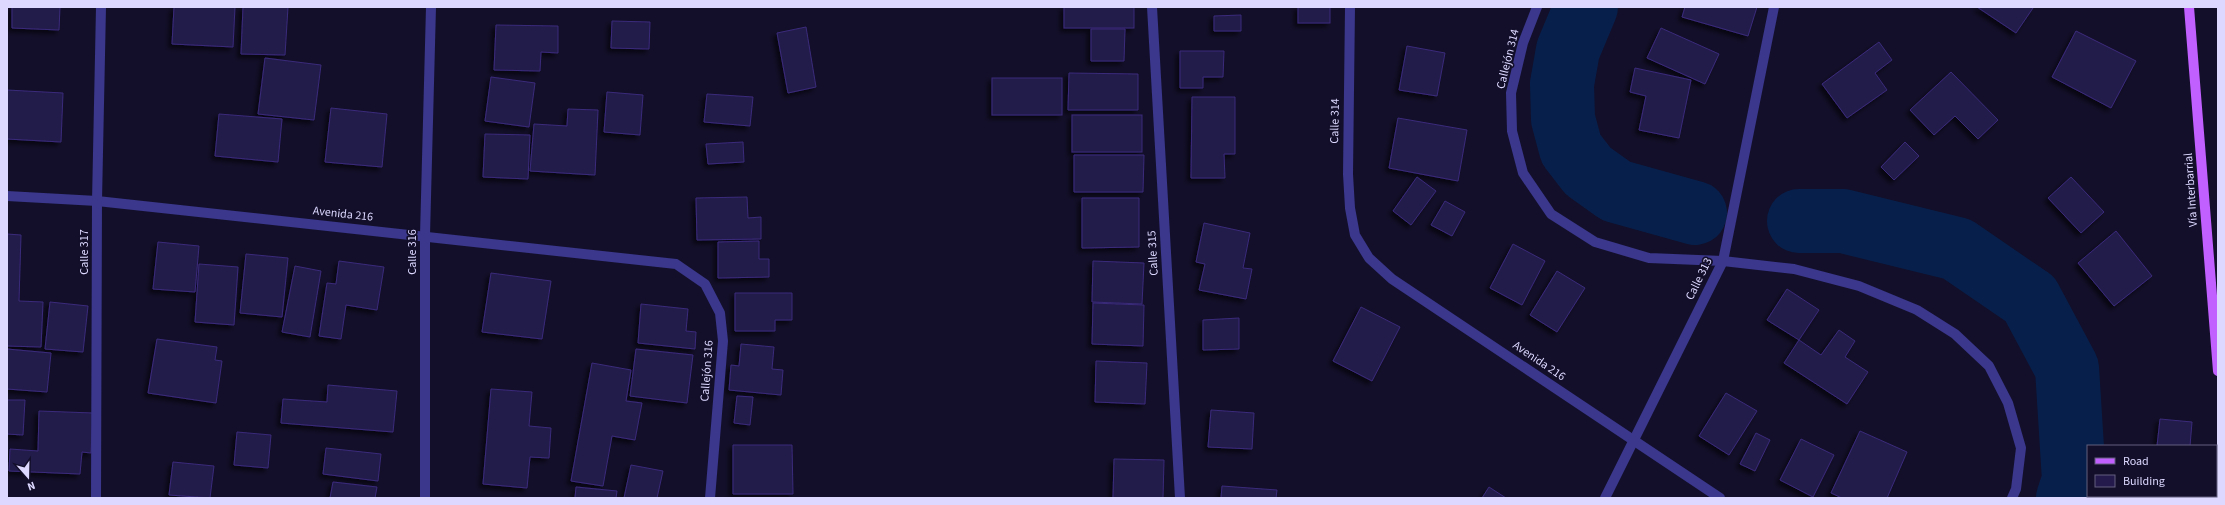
<svg xmlns="http://www.w3.org/2000/svg" width="2225" height="505" viewBox="0 0 2225 505" font-family="'Source Sans 3',sans-serif">
<defs>
<filter id="shadow"><feDropShadow dx="-3.5" dy="3.5" stdDeviation="2" flood-color="#0009"/></filter>
</defs>
<rect width="100%" height="100%" fill="#130f2a"/>
<g fill="none" stroke-linecap="round" stroke-linejoin="round">
<g stroke="#07204b" stroke-width="64">
<path d="M 1586,7 L 1568,50 L 1562,84 L 1563,119 L 1571,149 L 1588,171 L 1616,191 L 1695,213"/>
<path d="M 1799,221 L 1843,221 L 1957,249 L 2030,299 L 2067,368 L 2074,480 L 2068,498"/>
</g>
</g>
<g fill="#241a4c" stroke="#3a2b7a" filter="url(#shadow)">
<path d="M 12,7 L 60,7 L 59,30 L 12,28 Z"/>
<path d="M 174,7 L 235,7 L 233,47 L 172,44 Z"/>
<path d="M 243,7 L 288,7 L 285,55 L 241,54 Z"/>
<rect x="1064" y="7" width="70" height="21"/>
<rect x="1298" y="7" width="32" height="16"/>
<path d="M 1685,7 L 1757,7 L 1748,36 L 1682,17 Z"/>
<path d="M 1977,7 L 2031,7 L 2033,8 L 2016,33 Z"/>
<path d="M 1241,15 L 1241,31 L 1214,31 L 1214,16 Z"/>
<path d="M 612,21 L 650,22 L 649,49 L 611,48 Z"/>
<path d="M 496,25 L 558,26 L 558,53 L 541,52 L 540,71 L 494,70 Z"/>
<path d="M 806,27 L 816,87 L 788,93 L 777,33 Z"/>
<path d="M 1661,28 L 1719,54 L 1705,84 L 1647,58 Z"/>
<path d="M 1091,29 L 1125,29 L 1124,61 L 1091,61 Z"/>
<path d="M 2076,31 L 2136,61 L 2111,108 L 2052,77 Z"/>
<path d="M 1879,42 L 1892,60 L 1875,73 L 1887,90 L 1847,118 L 1822,84 Z"/>
<path d="M 1407,46 L 1445,53 L 1437,96 L 1399,90 Z"/>
<path d="M 1180,51 L 1224,51 L 1223,77 L 1203,77 L 1203,88 L 1180,88 Z"/>
<path d="M 265,58 L 321,65 L 314,120 L 258,114 Z"/>
<path d="M 1635,68 L 1691,80 L 1679,138 L 1639,130 L 1646,96 L 1630,92 Z"/>
<path d="M 1951,72 L 1998,120 L 1978,139 L 1955,116 L 1934,135 L 1910,110 Z"/>
<path d="M 1069,73 L 1138,74 L 1138,110 L 1068,110 Z"/>
<path d="M 491,77 L 535,83 L 529,127 L 485,121 Z"/>
<rect x="992" y="78" width="70" height="37"/>
<path d="M 7,90 L 63,93 L 61,142 L 7,139 Z"/>
<path d="M 607,92 L 643,95 L 640,135 L 604,132 Z"/>
<path d="M 707,94 L 753,97 L 750,126 L 704,122 Z"/>
<path d="M 1192,97 L 1235,97 L 1235,154 L 1224,154 L 1225,178 L 1191,178 Z"/>
<path d="M 331,108 L 387,114 L 382,167 L 325,162 Z"/>
<path d="M 568,109 L 598,110 L 595,175 L 530,171 L 534,124 L 567,126 Z"/>
<path d="M 219,114 L 282,119 L 278,162 L 215,156 Z"/>
<rect x="1072" y="115" width="70" height="37"/>
<path d="M 1398,118 L 1467,130 L 1458,181 L 1389,168 Z"/>
<path d="M 485,134 L 530,135 L 528,179 L 483,177 Z"/>
<path d="M 743,142 L 744,162 L 708,164 L 706,144 Z"/>
<path d="M 1905,142 L 1919,156 L 1894,180 L 1881,167 Z"/>
<path d="M 1074,155 L 1144,155 L 1143,192 L 1074,192 Z"/>
<path d="M 1417,177 L 1436,191 L 1411,225 L 1393,211 Z"/>
<path d="M 2071,177 L 2104,212 L 2081,233 L 2048,198 Z"/>
<path d="M 747,197 L 748,218 L 761,217 L 761,239 L 697,240 L 696,198 Z"/>
<path d="M 1082,198 L 1139,198 L 1139,247 L 1082,248 Z"/>
<path d="M 1445,201 L 1465,212 L 1452,236 L 1431,225 Z"/>
<path d="M 1204,223 L 1250,233 L 1243,268 L 1252,269 L 1246,299 L 1199,290 L 1205,264 L 1196,262 Z"/>
<path d="M 2116,231 L 2152,276 L 2114,306 L 2078,263 Z"/>
<path d="M 7,234 L 21,235 L 19,301 L 43,302 L 41,347 L 7,346 Z"/>
<path d="M 759,241 L 759,259 L 769,259 L 769,277 L 718,278 L 718,242 Z"/>
<path d="M 158,242 L 199,246 L 195,292 L 153,289 Z"/>
<path d="M 1513,244 L 1545,261 L 1522,305 L 1490,288 Z"/>
<path d="M 246,254 L 288,258 L 282,317 L 240,313 Z"/>
<path d="M 339,261 L 384,267 L 377,310 L 346,305 L 341,339 L 319,336 L 327,283 L 336,284 Z"/>
<path d="M 1093,261 L 1144,263 L 1142,304 L 1092,302 Z"/>
<path d="M 199,264 L 238,267 L 234,325 L 195,322 Z"/>
<path d="M 295,266 L 321,271 L 310,337 L 282,332 Z"/>
<path d="M 1557,271 L 1585,288 L 1557,332 L 1530,315 Z"/>
<path d="M 491,273 L 551,281 L 542,339 L 482,332 Z"/>
<path d="M 1787,289 L 1819,310 L 1799,340 L 1767,320 Z"/>
<path d="M 735,293 L 792,293 L 792,320 L 775,320 L 775,331 L 735,331 Z"/>
<path d="M 50,302 L 88,306 L 83,352 L 45,349 Z"/>
<path d="M 1093,303 L 1144,305 L 1143,346 L 1092,344 Z"/>
<path d="M 641,304 L 688,309 L 686,331 L 696,332 L 695,349 L 638,343 Z"/>
<path d="M 1361,307 L 1400,327 L 1372,381 L 1333,361 Z"/>
<path d="M 1239,318 L 1239,349 L 1203,350 L 1203,320 Z"/>
<path d="M 1839,330 L 1855,341 L 1845,357 L 1868,372 L 1847,404 L 1784,363 L 1799,340 L 1821,355 Z"/>
<path d="M 157,339 L 217,347 L 215,360 L 222,361 L 216,403 L 148,393 Z"/>
<path d="M 741,344 L 774,347 L 772,369 L 783,370 L 781,395 L 729,390 L 731,365 L 739,366 Z"/>
<path d="M 7,349 L 51,353 L 47,392 L 7,389 Z"/>
<path d="M 636,349 L 693,355 L 687,403 L 630,396 Z"/>
<path d="M 1096,361 L 1147,363 L 1145,404 L 1095,402 Z"/>
<path d="M 592,363 L 631,370 L 626,401 L 642,403 L 635,440 L 612,436 L 603,486 L 571,481 Z"/>
<path d="M 328,385 L 397,391 L 393,432 L 281,423 L 283,399 L 327,402 Z"/>
<path d="M 491,389 L 532,392 L 529,426 L 551,428 L 549,458 L 530,457 L 527,488 L 483,484 Z"/>
<path d="M 1726,393 L 1757,411 L 1729,455 L 1699,436 Z"/>
<path d="M 737,396 L 753,397 L 750,425 L 734,423 Z"/>
<path d="M 7,400 L 25,400 L 23,435 L 7,434 Z"/>
<path d="M 1211,410 L 1254,413 L 1252,449 L 1208,447 Z"/>
<path d="M 39,411 L 93,413 L 91,453 L 82,452 L 80,474 L 9,471 L 10,449 L 38,451 Z"/>
<path d="M 2160,419 L 2192,422 L 2190,446 L 2157,446 Z"/>
<path d="M 1860,431 L 1907,452 L 1887,498 L 1842,498 L 1831,493 Z"/>
<path d="M 237,432 L 271,435 L 268,468 L 234,465 Z"/>
<path d="M 1756,433 L 1770,440 L 1755,471 L 1740,464 Z"/>
<path d="M 1801,439 L 1834,455 L 1813,497 L 1780,480 Z"/>
<path d="M 733,445 L 792,445 L 793,494 L 733,494 Z"/>
<path d="M 326,448 L 381,454 L 378,481 L 323,474 Z"/>
<path d="M 1114,459 L 1164,460 L 1163,498 L 1113,498 Z"/>
<path d="M 173,462 L 214,466 L 210,498 L 169,495 Z"/>
<path d="M 631,465 L 663,471 L 657,498 L 624,498 Z"/>
<path d="M 333,482 L 377,487 L 375,498 L 330,498 Z"/>
<path d="M 1222,486 L 1277,490 L 1276,498 L 1221,498 Z"/>
<path d="M 576,487 L 617,491 L 616,498 L 575,498 Z"/>
<path d="M 1489,487 L 1506,498 L 1482,498 Z"/>
<rect x="2152" y="496" width="38" height="2"/>
</g>
<g fill="none" stroke-linecap="round" stroke-linejoin="round">
<g stroke="#3a378c" stroke-width="10">
<path d="M 1152,7 L 1180,498"/>
<path d="M 1350,7 L 1348,174 L 1350,208 L 1355,235 L 1369,258 L 1392,279 L 1720,498"/>
<path d="M 1537,7 L 1523,43 L 1511,93 L 1512,131 L 1523,173 L 1551,214 L 1595,242 L 1649,258 L 1723,261 L 1794,269 L 1859,286 L 1917,310 L 1955,334 L 1989,366 L 2008,403 L 2021,448 L 2016,489 L 2012,498"/>
<path d="M 7,196 L 97,201 L 676,264 L 705,284 L 720,313 L 723,341 L 710,498"/>
<path d="M 96,498 L 97,201 L 101,7"/>
<path d="M 425,498 L 425,235 L 431,7"/>
<path d="M 1605,498 L 1723,261 L 1774,7"/>
</g>
<path stroke="#c25fff" stroke-width="10" d="M 2189,7 L 2218,371"/>
</g>
<g text-anchor="middle" dominant-baseline="central" stroke-width="3.5" stroke-linejoin="round" paint-order="stroke">
<g font-size="12" fill="#dcd8ff" stroke="#130f2a">
<text transform="translate(1508 59) rotate(-76)">Callejón 314</text>
<text transform="translate(1335 121) rotate(-89)">Calle 314</text>
<text transform="translate(2191 190) rotate(-94)">Vía Interbarrial</text>
<text transform="translate(343 214) rotate(6)">Avenida 216</text>
<text transform="translate(84 252) rotate(-90)">Calle 317</text>
<text transform="translate(412 252) rotate(-90)">Calle 316</text>
<text transform="translate(1153 253) rotate(-93)">Calle 315</text>
<text transform="translate(1699 279) rotate(-64)">Calle 313</text>
<text transform="translate(1539 361) rotate(34)">Avenida 216</text>
<text transform="translate(707 371) rotate(-86)">Callejón 316</text>
</g>
</g>
<rect width="2225" height="505" fill="none" stroke="#dcd8ff" stroke-width="16"/>
<rect x="2087" y="445" width="130" height="52" fill="#130f2a" stroke="#635f7f"/>
<rect x="2095" y="458" width="20" height="6" fill="#c25fff" stroke="#635f7f"/>
<text x="2123" y="465" font-size="12" fill="#dcd8ff">Road</text>
<rect x="2095" y="475" width="20" height="12" fill="#241a4c" stroke="#635f7f"/>
<text x="2123" y="485" font-size="12" fill="#dcd8ff">Building</text>
<g transform="translate(28 477) rotate(160)" stroke="#130f2a" stroke-width="3" paint-order="stroke">
<path d="M0-3L7 15L0 10L-7 15Z" fill="#dcd8ff"/>
<text y="-6" font-size="11" font-weight="bold" text-anchor="middle" fill="#dcd8ff">N</text>
</g>
</svg>
